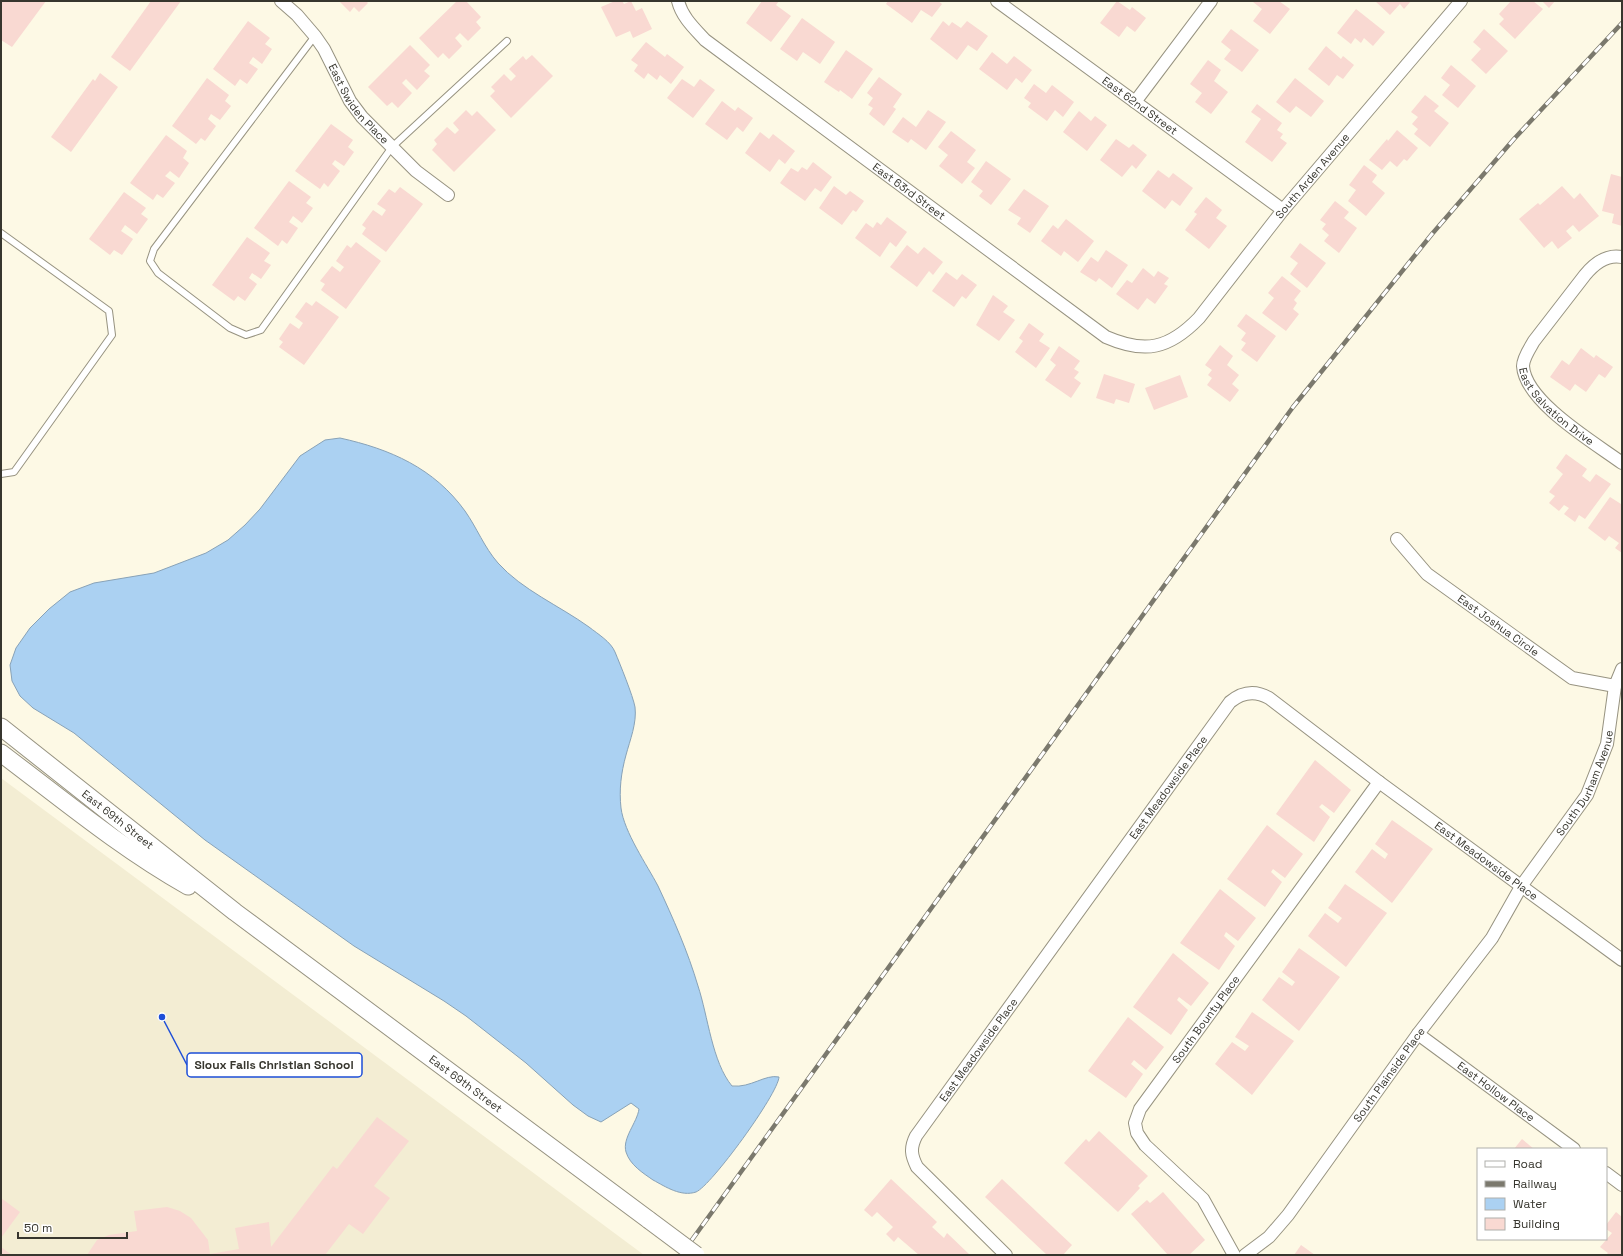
<svg xmlns="http://www.w3.org/2000/svg" width="1623" height="1256" viewBox="0 0 1623 1256" font-family="'Space Grotesk',sans-serif">
<rect width="100%" height="100%" fill="#fdf9e5"/>
<path fill="#f3edd3" d="M 1,778 L 644,1255 L 1,1255 Z"/>
<path fill="#abd1f2" stroke="#88a2b7" d="M 340,438 C 390,449 434,468 465,511 C 477,528 484,547 498,563 C 522,590 560,606 589,627 C 598,634 611,642 615,652 C 620,664 633,696 635,707 C 637,723 630,740 626,755 C 621,773 619,790 621,808 C 624,832 647,865 658,886 C 673,918 688,952 698,986 C 708,1016 712,1062 732,1086 C 751,1088 765,1074 779,1077 C 778,1094 711,1186 696,1192 C 681,1197 666,1187 653,1180 C 643,1173 630,1165 626,1152 C 622,1138 637,1123 639,1109 L 631,1103 L 601,1122 L 588,1116 L 573,1105 L 526,1063 L 466,1016 L 444,1001 L 354,946 L 205,840 L 74,733 L 33,708 L 20,696 L 12,681 L 10,665 L 16,648 L 30,628 L 49,609 L 70,592 L 94,583 L 154,573 L 206,553 L 228,540 L 245,525 L 260,509 L 300,456 L 325,440 Z"/>
<g fill="#f9d9d2">
<path d="M 1,1 L 46,1 L 12,47 L 1,40 Z"/>
<path d="M 151,1 L 181,1 L 130,71 L 111,57 Z"/>
<path d="M 339,1 L 366,1 L 368,3 L 359,12 L 354,7 L 350,12 Z"/>
<path d="M 457,1 L 466,1 L 481,17 L 476,22 L 481,28 L 468,41 L 460,33 L 455,38 L 462,46 L 449,59 L 443,53 L 438,58 L 419,38 Z"/>
<path d="M 615,1 L 622,1 L 624,4 L 631,1 L 636,11 L 642,8 L 652,29 L 633,38 L 630,31 L 616,37 L 601,7 Z"/>
<path d="M 762,1 L 779,1 L 776,5 L 791,16 L 771,42 L 746,23 Z"/>
<path d="M 888,1 L 938,1 L 942,4 L 932,17 L 921,10 L 912,23 L 886,4 Z"/>
<path d="M 1117,1 L 1130,10 L 1132,7 L 1146,18 L 1135,32 L 1127,26 L 1119,37 L 1100,23 Z"/>
<path d="M 1254,1 L 1279,1 L 1290,9 L 1270,34 L 1253,21 L 1262,9 L 1253,2 Z"/>
<path d="M 1375,1 L 1411,1 L 1404,9 L 1400,4 L 1390,15 Z"/>
<path d="M 1511,1 L 1533,1 L 1543,9 L 1515,39 L 1499,24 L 1504,19 L 1499,14 Z"/>
<path d="M 1542,1 L 1555,1 L 1549,8 Z"/>
<path d="M 1356,9 L 1385,32 L 1373,46 L 1364,38 L 1361,43 L 1355,38 L 1351,44 L 1337,33 Z"/>
<path d="M 802,18 L 835,42 L 820,64 L 803,52 L 797,61 L 780,49 Z"/>
<path d="M 248,21 L 270,38 L 265,44 L 272,49 L 262,64 L 253,57 L 249,63 L 258,69 L 247,84 L 240,79 L 235,86 L 213,69 Z"/>
<path d="M 943,21 L 949,26 L 952,22 L 961,28 L 967,21 L 988,36 L 977,51 L 968,45 L 957,60 L 930,39 Z"/>
<path d="M 1231,29 L 1259,50 L 1242,72 L 1224,59 L 1231,50 L 1221,42 Z"/>
<path d="M 1484,29 L 1508,51 L 1486,74 L 1471,60 L 1481,49 L 1473,42 Z"/>
<path d="M 646,42 L 665,57 L 667,54 L 684,67 L 671,84 L 660,75 L 657,80 L 648,73 L 644,79 L 634,71 L 638,65 L 631,60 Z"/>
<path d="M 410,45 L 430,65 L 424,71 L 430,76 L 417,90 L 406,79 L 402,83 L 412,93 L 398,108 L 392,102 L 387,106 L 368,87 Z"/>
<path d="M 1326,46 L 1341,59 L 1343,56 L 1354,65 L 1343,79 L 1337,75 L 1329,86 L 1308,69 Z"/>
<path d="M 846,50 L 873,69 L 852,99 L 840,90 L 839,92 L 824,82 Z"/>
<path d="M 992,52 L 1007,64 L 1014,56 L 1032,70 L 1022,83 L 1016,78 L 1007,90 L 979,69 Z"/>
<path d="M 532,55 L 553,76 L 511,118 L 490,96 L 495,91 L 491,87 L 504,74 L 511,81 L 516,76 L 509,69 L 523,56 L 526,60 Z"/>
<path d="M 1208,60 L 1221,70 L 1214,81 L 1228,92 L 1211,114 L 1195,102 L 1202,93 L 1190,84 Z"/>
<path d="M 1451,65 L 1476,86 L 1458,108 L 1442,95 L 1450,85 L 1441,78 Z"/>
<path d="M 100,73 L 118,87 L 71,152 L 51,137 L 93,79 L 95,81 Z"/>
<path d="M 879,77 L 902,94 L 893,107 L 896,109 L 884,126 L 869,114 L 873,108 L 868,105 L 873,98 L 867,93 Z"/>
<path d="M 207,78 L 229,95 L 225,101 L 231,106 L 220,120 L 211,114 L 208,119 L 216,126 L 205,141 L 201,138 L 196,144 L 172,126 Z"/>
<path d="M 1295,78 L 1324,101 L 1311,117 L 1296,106 L 1290,113 L 1276,102 Z"/>
<path d="M 682,79 L 694,87 L 700,79 L 715,90 L 693,118 L 667,98 Z"/>
<path d="M 1034,84 L 1046,93 L 1052,85 L 1074,102 L 1063,117 L 1055,110 L 1047,121 L 1028,107 L 1031,103 L 1024,98 Z"/>
<path d="M 1425,95 L 1439,106 L 1434,111 L 1449,123 L 1430,147 L 1414,134 L 1418,129 L 1412,124 L 1418,117 L 1411,112 Z"/>
<path d="M 722,101 L 735,111 L 738,107 L 753,118 L 743,132 L 737,127 L 727,140 L 705,124 Z"/>
<path d="M 1257,104 L 1282,123 L 1277,130 L 1283,134 L 1280,138 L 1287,143 L 1272,162 L 1245,142 L 1261,119 L 1251,112 Z"/>
<path d="M 466,110 L 472,116 L 477,111 L 496,130 L 454,172 L 432,150 L 437,144 L 434,140 L 447,127 L 455,134 L 459,130 L 453,123 Z"/>
<path d="M 928,110 L 946,122 L 926,150 L 911,139 L 908,143 L 892,132 L 903,117 L 916,127 Z"/>
<path d="M 1079,111 L 1091,121 L 1095,116 L 1107,125 L 1087,151 L 1063,132 Z"/>
<path d="M 331,124 L 353,140 L 348,147 L 354,152 L 344,166 L 335,160 L 332,164 L 340,171 L 328,187 L 324,183 L 320,189 L 295,171 Z"/>
<path d="M 1397,130 L 1418,148 L 1407,161 L 1404,159 L 1397,167 L 1390,161 L 1382,170 L 1369,160 L 1387,139 L 1388,141 Z"/>
<path d="M 951,131 L 976,150 L 967,162 L 975,168 L 962,184 L 939,166 L 948,155 L 938,147 Z"/>
<path d="M 760,132 L 769,139 L 773,134 L 795,151 L 785,164 L 779,159 L 770,172 L 745,153 Z"/>
<path d="M 166,135 L 187,151 L 183,158 L 189,163 L 179,178 L 170,171 L 165,176 L 175,183 L 163,198 L 157,194 L 153,200 L 130,183 Z"/>
<path d="M 1116,139 L 1129,148 L 1133,144 L 1147,155 L 1136,169 L 1132,165 L 1122,177 L 1100,160 Z"/>
<path d="M 986,161 L 1011,179 L 991,205 L 979,196 L 983,191 L 971,182 Z"/>
<path d="M 813,162 L 832,177 L 821,192 L 815,188 L 805,201 L 780,183 L 791,168 L 798,172 L 802,167 L 807,170 Z"/>
<path d="M 1364,165 L 1377,175 L 1372,182 L 1385,193 L 1366,216 L 1348,201 L 1356,190 L 1349,185 Z"/>
<path d="M 1158,170 L 1169,178 L 1173,173 L 1193,188 L 1180,206 L 1172,200 L 1165,209 L 1142,191 Z"/>
<path d="M 1611,174 L 1622,177 L 1622,226 L 1612,223 L 1614,214 L 1602,211 Z"/>
<path d="M 289,181 L 311,197 L 306,203 L 313,208 L 302,223 L 293,216 L 289,222 L 298,228 L 287,244 L 282,240 L 278,246 L 254,228 Z"/>
<path d="M 834,186 L 846,195 L 850,191 L 864,201 L 856,212 L 853,210 L 842,225 L 819,208 Z"/>
<path d="M 1562,186 L 1574,199 L 1580,193 L 1599,216 L 1579,232 L 1573,225 L 1566,231 L 1572,238 L 1558,249 L 1552,241 L 1544,248 L 1519,219 L 1538,203 L 1540,205 Z"/>
<path d="M 400,187 L 423,204 L 386,252 L 362,234 L 366,228 L 362,225 L 373,210 L 382,216 L 386,210 L 377,204 L 389,189 L 395,193 Z"/>
<path d="M 1024,189 L 1049,206 L 1030,233 L 1017,224 L 1021,218 L 1008,210 Z"/>
<path d="M 124,192 L 146,208 L 141,214 L 148,219 L 137,234 L 125,225 L 121,231 L 133,239 L 122,255 L 114,250 L 110,255 L 89,239 Z"/>
<path d="M 1206,197 L 1222,210 L 1216,218 L 1227,226 L 1209,249 L 1185,230 L 1197,214 L 1194,212 Z"/>
<path d="M 1335,201 L 1349,212 L 1344,218 L 1357,228 L 1339,253 L 1324,241 L 1329,235 L 1322,229 L 1326,224 L 1320,220 Z"/>
<path d="M 887,217 L 907,232 L 896,247 L 890,242 L 880,257 L 855,238 L 866,223 L 873,228 L 877,222 L 881,225 Z"/>
<path d="M 1066,219 L 1094,241 L 1078,262 L 1064,251 L 1061,256 L 1041,241 L 1053,225 L 1058,229 Z"/>
<path d="M 247,237 L 270,253 L 264,261 L 271,265 L 261,279 L 252,273 L 249,278 L 257,284 L 245,301 L 238,296 L 234,301 L 212,285 Z"/>
<path d="M 356,242 L 381,261 L 346,309 L 321,290 L 325,284 L 320,281 L 332,266 L 340,272 L 344,267 L 336,261 L 347,245 L 351,248 Z"/>
<path d="M 1300,243 L 1326,263 L 1307,288 L 1290,274 L 1298,263 L 1290,257 Z"/>
<path d="M 907,245 L 918,254 L 924,247 L 943,262 L 933,275 L 929,271 L 917,287 L 890,267 Z"/>
<path d="M 1106,250 L 1128,265 L 1112,288 L 1099,278 L 1096,282 L 1080,272 L 1091,257 L 1098,262 Z"/>
<path d="M 1143,268 L 1154,277 L 1158,271 L 1169,278 L 1164,284 L 1168,286 L 1155,304 L 1147,298 L 1138,310 L 1116,294 L 1127,280 L 1132,283 Z"/>
<path d="M 946,272 L 957,280 L 962,274 L 977,285 L 966,299 L 962,296 L 954,307 L 932,291 Z"/>
<path d="M 1282,276 L 1301,291 L 1294,300 L 1297,303 L 1293,309 L 1299,314 L 1286,331 L 1262,313 L 1274,298 L 1268,293 Z"/>
<path d="M 993,295 L 1008,306 L 1003,312 L 1015,320 L 999,341 L 976,325 Z"/>
<path d="M 316,301 L 339,317 L 304,365 L 279,347 L 283,342 L 279,339 L 290,323 L 299,329 L 303,323 L 295,317 L 306,302 L 312,306 Z"/>
<path d="M 1246,314 L 1276,336 L 1257,362 L 1241,350 L 1246,343 L 1241,340 L 1246,333 L 1237,326 Z"/>
<path d="M 1029,323 L 1044,334 L 1039,341 L 1050,348 L 1036,368 L 1015,352 L 1023,341 L 1019,338 Z"/>
<path d="M 1220,345 L 1233,356 L 1227,365 L 1239,375 L 1232,384 L 1239,390 L 1230,402 L 1207,385 L 1212,378 L 1208,375 L 1212,370 L 1205,365 Z"/>
<path d="M 1059,346 L 1080,361 L 1074,369 L 1079,372 L 1074,378 L 1081,383 L 1071,398 L 1045,380 L 1056,365 L 1050,360 Z"/>
<path d="M 1581,348 L 1594,358 L 1596,355 L 1613,367 L 1605,378 L 1599,374 L 1586,392 L 1575,384 L 1570,391 L 1550,377 L 1562,360 L 1569,365 Z"/>
<path d="M 1104,374 L 1135,384 L 1129,403 L 1116,399 L 1114,404 L 1096,398 Z"/>
<path d="M 1180,375 L 1188,397 L 1154,410 L 1145,388 Z"/>
<path d="M 1566,454 L 1587,469 L 1582,476 L 1590,482 L 1596,474 L 1611,484 L 1585,519 L 1579,515 L 1575,522 L 1564,514 L 1569,508 L 1564,505 L 1559,511 L 1549,503 L 1555,496 L 1549,492 L 1563,474 L 1556,468 Z"/>
<path d="M 1610,497 L 1621,504 L 1622,503 L 1622,553 L 1615,548 L 1619,543 L 1609,536 L 1605,541 L 1588,528 Z"/>
<path d="M 1315,760 L 1351,790 L 1334,813 L 1322,804 L 1319,807 L 1330,817 L 1314,842 L 1276,814 Z"/>
<path d="M 1392,820 L 1433,849 L 1392,903 L 1355,872 L 1372,849 L 1385,859 L 1388,854 L 1375,844 Z"/>
<path d="M 1267,825 L 1303,854 L 1285,878 L 1273,869 L 1271,872 L 1282,882 L 1265,907 L 1227,879 Z"/>
<path d="M 1345,884 L 1387,913 L 1346,967 L 1308,936 L 1325,913 L 1338,923 L 1342,918 L 1328,908 Z"/>
<path d="M 1220,889 L 1256,918 L 1238,941 L 1226,932 L 1224,936 L 1235,946 L 1219,970 L 1180,943 Z"/>
<path d="M 1299,948 L 1340,977 L 1299,1031 L 1262,1000 L 1279,977 L 1292,986 L 1295,982 L 1282,972 Z"/>
<path d="M 1173,953 L 1209,983 L 1191,1006 L 1179,997 L 1177,1000 L 1188,1010 L 1171,1035 L 1133,1007 Z"/>
<path d="M 1252,1012 L 1294,1041 L 1252,1095 L 1215,1064 L 1232,1042 L 1245,1051 L 1249,1046 L 1235,1037 Z"/>
<path d="M 1128,1017 L 1164,1047 L 1146,1070 L 1134,1060 L 1131,1064 L 1143,1074 L 1126,1098 L 1088,1071 Z"/>
<path d="M 377,1117 L 409,1141 L 374,1186 L 390,1198 L 363,1234 L 349,1224 L 325,1255 L 87,1255 L 97,1240 L 109,1235 L 137,1231 L 134,1211 L 167,1207 L 180,1211 L 191,1218 L 208,1240 L 210,1254 L 239,1249 L 235,1228 L 269,1222 L 271,1247 L 333,1166 L 337,1169 Z"/>
<path d="M 1099,1131 L 1148,1176 L 1138,1186 L 1140,1188 L 1118,1212 L 1064,1163 L 1086,1139 L 1089,1142 Z"/>
<path d="M 1522,1139 L 1534,1149 L 1514,1149 Z"/>
<path d="M 891,1179 L 937,1222 L 932,1227 L 944,1238 L 947,1233 L 970,1255 L 919,1255 L 898,1237 L 894,1242 L 886,1234 L 893,1227 L 877,1212 L 872,1217 L 864,1210 Z"/>
<path d="M 1002,1179 L 1072,1245 L 1063,1255 L 1047,1255 L 985,1197 Z"/>
<path d="M 1163,1192 L 1205,1240 L 1189,1255 L 1168,1255 L 1131,1214 L 1147,1200 L 1150,1203 Z"/>
<path d="M 1,1198 L 20,1212 L 1,1238 Z"/>
<path d="M 1616,1212 L 1622,1217 L 1622,1255 L 1606,1255 L 1608,1253 L 1600,1247 L 1612,1233 L 1606,1229 L 1606,1225 Z"/>
<path d="M 1301,1245 L 1315,1255 L 1294,1255 Z"/>
<path d="M 1,1247 L 12,1255 L 1,1255 Z"/>
</g>
<g fill="none" stroke-linecap="round" stroke-linejoin="round">
<defs>
<g id="lane">
<path d="M 315,36 L 154,249 L 150,261 L 158,273 L 230,328 L 246,335 L 261,330 L 392,147 L 507,41"/>
<path d="M 1,233 L 109,311 L 112,335 L 14,472 L 1,474"/>
</g>
<g id="street">
<path id="s1" d="M 281,1 L 297,15 L 315,36 L 324,49 L 350,101 L 362,117 L 416,171 L 448,195"/>
<path id="s2" d="M 678,1 C 682,17 694,28 705,40 L 1106,337 C 1145,354 1169,349 1199,318 L 1283,210 L 1461,1"/>
<path id="s3" d="M 997,1 L 1283,210"/>
<path d="M 1135,102 L 1211,1"/>
<path id="s4" d="M 1622,257 C 1607,254 1594,264 1585,275 L 1534,341 C 1530,348 1523,358 1523,366 C 1525,402 1595,443 1622,463"/>
<path id="s5" d="M 1397,539 L 1427,574 L 1572,678 L 1615,686"/>
<path id="s6" d="M 1418,1034 L 1574,1149"/>
<path d="M 1606,1173 L 1622,1185"/>
<path id="s7" d="M 1006,1255 L 917,1167 C 911,1155 910,1148 916,1136 L 1230,702 C 1242,692 1255,690 1269,698 L 1379,782 L 1622,960"/>
<path id="s8" d="M 1234,1255 L 1203,1199 L 1145,1145 L 1137,1133 L 1135,1123 L 1140,1109 L 1379,782"/>
<path id="s9" d="M 1245,1255 L 1269,1237 L 1288,1215 L 1418,1034 L 1492,938 L 1522,885 L 1587,795 L 1607,744 L 1615,686 L 1622,669"/>
</g>
<g id="secondary">
<path id="s10" d="M 1,727 L 235,912 L 649,1220"/>
<path d="M 1,753 C 62,799 122,849 188,886"/>
</g>
</defs>
<use href="#lane" stroke="#979381" stroke-width="8"/>
<use href="#street" stroke="#979381" stroke-width="14"/>
<use href="#secondary" stroke="#979381" stroke-width="19"/>
<use href="#lane" stroke="#fff" stroke-width="6"/>
<use href="#street" stroke="#fff" stroke-width="12"/>
<use href="#secondary" stroke="#fff" stroke-width="17"/>
<defs>
<path id="rail" d="M 681,1255 L 1293,407 L 1432,234 L 1514,139 L 1622,23"/>
</defs>
<use href="#rail" stroke="#7b796d" stroke-width="4.5"/>
<use href="#rail" stroke="#fff" stroke-width="3" stroke-dasharray="9" stroke-linecap="butt"/>
<defs>
<path id="secondary-bridge" d="M 649,1220 L 696,1255"/>
</defs>
<use href="#secondary-bridge" stroke="#979381" stroke-width="19" stroke-linecap="butt"/>
<use href="#secondary-bridge" stroke="#fff" stroke-width="17"/>
</g>
<g text-anchor="middle" dominant-baseline="central" stroke-width="3" stroke-linejoin="round" paint-order="stroke">
<g font-size="11" fill="#37362e" stroke="#fff">
<text stroke="none"><textPath href="#s1" startOffset="130">East Swiden Place</textPath></text>
<text stroke="none"><textPath href="#s3" startOffset="177">East 62nd Street</textPath></text>
<text stroke="none"><textPath href="#s2" startOffset="832">South Arden Avenue</textPath></text>
<text stroke="none"><textPath href="#s2" startOffset="302">East 63rd Street</textPath></text>
<text stroke="none"><textPath href="#s4" startOffset="208">East Salvation Drive</textPath></text>
<text stroke="none"><textPath href="#s5" startOffset="134">East Joshua Circle</textPath></text>
<text stroke="none"><textPath href="#s9" startOffset="585">South Durham Avenue</textPath></text>
<text stroke="none"><textPath href="#s7" startOffset="588">East Meadowside Place</textPath></text>
<text stroke="none"><textPath href="#s10" startOffset="149">East 69th Street</textPath></text>
<text stroke="none"><textPath href="#s7" startOffset="1007">East Meadowside Place</textPath></text>
<text stroke="none"><textPath href="#s8" startOffset="294">South Bounty Place</textPath></text>
<text stroke="none"><textPath href="#s7" startOffset="264">East Meadowside Place</textPath></text>
<text stroke="none"><textPath href="#s9" startOffset="232">South Plainside Place</textPath></text>
<text stroke="none"><textPath href="#s10" startOffset="586">East 69th Street</textPath></text>
<text stroke="none"><textPath href="#s6" startOffset="97">East Hollow Place</textPath></text>
</g>
</g>
<path fill="none" stroke="#1d4ed8" stroke-width="1.5" d="M162 1017L187 1065"/>
<circle fill="#1d4ed8" stroke="#fff" stroke-width="1.5" cx="162" cy="1017" r="4"/>
<rect fill="#fff" stroke="#1d4ed8" stroke-width="1.5" x="187" y="1053" width="175" height="24" rx="4"/>
<g font-size="12" text-anchor="middle" font-weight="bold" fill="#37362e">
<text x="274" y="1069">Sioux Falls Christian School</text>
</g>
<rect width="1623" height="1256" fill="none" stroke="#37362e" stroke-width="4"/>
<rect x="1477" y="1148" width="130" height="92" fill="#ffffff" stroke="#afafab"/>
<rect x="1485" y="1161" width="20" height="6" fill="#ffffff" stroke="#afafab"/>
<text x="1513" y="1168" font-size="12" fill="#37362e">Road</text>
<rect x="1485" y="1181" width="20" height="6" fill="#7b796d" stroke="#afafab"/>
<text x="1513" y="1188" font-size="12" fill="#37362e">Railway</text>
<rect x="1485" y="1198" width="20" height="12" fill="#abd1f2" stroke="#afafab"/>
<text x="1513" y="1208" font-size="12" fill="#37362e">Water</text>
<rect x="1485" y="1218" width="20" height="12" fill="#f9d9d2" stroke="#afafab"/>
<text x="1513" y="1228" font-size="12" fill="#37362e">Building</text>
<path d="M18 1232v6h109v-6" fill="none" stroke="#37362e" stroke-width="2"/>
<text x="24" y="1232" font-size="12" fill="#37362e" stroke="#ffffff" stroke-width="3" paint-order="stroke">50 m</text>
</svg>
